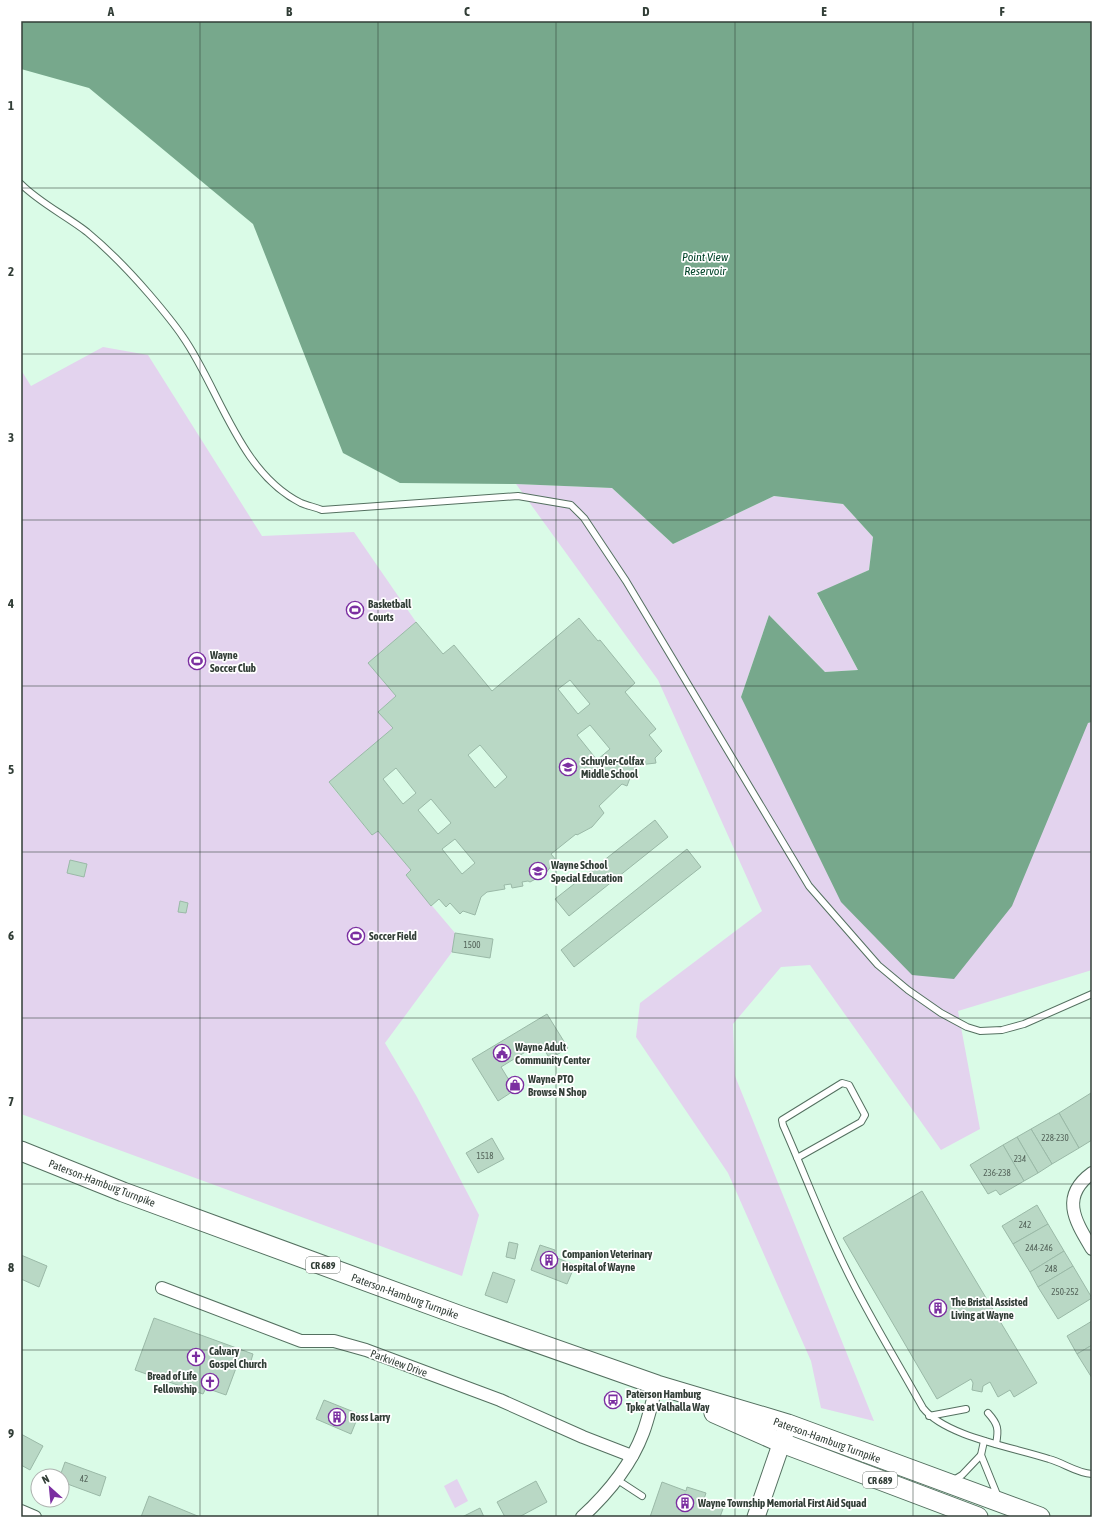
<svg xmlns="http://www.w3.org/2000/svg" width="1113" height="1538" viewBox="0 0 1113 1538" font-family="'Asap Condensed',sans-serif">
<rect width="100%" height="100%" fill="#dafbe7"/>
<g fill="#e3d3ee">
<path d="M 103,347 L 148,355 L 262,536 L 354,532 L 416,622 L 368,663 L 396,696 L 378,712 L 393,728 L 329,783 L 372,835 L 378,831 L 411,870 L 406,875 L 455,933 L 452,952 L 385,1043 L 417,1097 L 479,1215 L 462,1276 L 21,1114 L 21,370 L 31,386 Z"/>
<path d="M 516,484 L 612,488 L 673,544 L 774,496 L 843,504 L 873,537 L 869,570 L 817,594 L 858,670 L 825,672 L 769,615 L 741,697 L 1088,723 L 1092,722 L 1092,970 L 958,1011 L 980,1129 L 941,1150 L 810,965 L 781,967 L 733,1024 L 735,1076 L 874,1421 L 821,1408 L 811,1361 L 728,1173 L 636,1037 L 640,1003 L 762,911 L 658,680 Z"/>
<path d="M 457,1479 L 468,1501 L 455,1508 L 444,1486 Z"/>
</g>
<path fill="#77a88c" d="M 21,21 L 1092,21 L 1092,722 L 1088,723 L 1012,906 L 954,979 L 912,975 L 841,902 L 741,697 L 769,615 L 825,672 L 858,670 L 817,593 L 869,570 L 873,537 L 843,504 L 774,496 L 673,544 L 612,488 L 516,484 L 400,483 L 343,453 L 253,224 L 89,88 L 21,69 Z"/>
<g fill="#b9d8c5" stroke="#9ab9a7" fill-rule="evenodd">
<path d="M 579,618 L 598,641 L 600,640 L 635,683 L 625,692 L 656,729 L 649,735 L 662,751 L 655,758 L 656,763 L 639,765 L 633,770 L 627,786 L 622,784 L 599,806 L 604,813 L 592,827 L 577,835 L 576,834 L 551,854 L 556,860 L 545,874 L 530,882 L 528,881 L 522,882 L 523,886 L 512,888 L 511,884 L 504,885 L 505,889 L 487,892 L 481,897 L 475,915 L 463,911 L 460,914 L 450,903 L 446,907 L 439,899 L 431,906 L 406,875 L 411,870 L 378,831 L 372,835 L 329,782 L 393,728 L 378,712 L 396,696 L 368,663 L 416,622 L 443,654 L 454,645 L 492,691 ZM 570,680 L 590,704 L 578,714 L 558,689 ZM 590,725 L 610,749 L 597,760 L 577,735 ZM 480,745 L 507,777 L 495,788 L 468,755 ZM 396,768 L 416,793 L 403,804 L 383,779 ZM 431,799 L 451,823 L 438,834 L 418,810 ZM 455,839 L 475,863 L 462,874 L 442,849 Z"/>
<path d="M 655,820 L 668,837 L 569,916 L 555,899 Z"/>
<path d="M 687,849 L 701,867 L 574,967 L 561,950 Z"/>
<path d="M 70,860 L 87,864 L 84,877 L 67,873 Z"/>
<path d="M 180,901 L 188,903 L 186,913 L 178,912 Z"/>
<path d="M 455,933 L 493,939 L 490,958 L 452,952 Z"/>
<path d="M 547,1014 L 568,1048 L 550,1059 L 540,1043 L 501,1067 L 515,1090 L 498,1101 L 472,1059 Z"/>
<path d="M 1091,1093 L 1092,1140 L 1079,1148 L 1059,1113 Z"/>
<path d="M 1059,1113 L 1079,1148 L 1052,1164 L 1031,1129 Z"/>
<path d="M 1031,1129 L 1052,1164 L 1038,1173 L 1017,1137 Z"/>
<path d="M 1017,1137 L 1038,1173 L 1024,1181 L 1003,1145 Z"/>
<path d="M 492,1138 L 504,1159 L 478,1173 L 466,1153 Z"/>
<path d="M 1003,1145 L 1024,1181 L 1000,1195 L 996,1190 L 988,1194 L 970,1165 Z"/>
<path d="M 922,1191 L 1037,1383 L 1014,1397 L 1010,1390 L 998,1397 L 990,1382 L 983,1386 L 982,1392 L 972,1390 L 973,1383 L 971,1379 L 937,1399 L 843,1238 Z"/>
<path d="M 1037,1205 L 1048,1224 L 1013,1244 L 1002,1226 Z"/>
<path d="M 1048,1224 L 1064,1251 L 1030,1272 L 1013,1244 Z"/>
<path d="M 509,1242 L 518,1244 L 515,1259 L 506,1257 Z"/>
<path d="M 540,1245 L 555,1250 L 552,1256 L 575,1265 L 567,1284 L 531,1270 Z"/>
<path d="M 1064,1251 L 1073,1266 L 1038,1287 L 1030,1272 Z"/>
<path d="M 21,1255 L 47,1266 L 39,1287 L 21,1279 Z"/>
<path d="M 1073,1266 L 1092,1298 L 1058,1319 L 1038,1287 Z"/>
<path d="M 493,1272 L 515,1280 L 507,1303 L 485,1295 Z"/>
<path d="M 154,1318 L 253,1354 L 250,1364 L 239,1360 L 226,1395 L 206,1388 L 203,1394 L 135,1370 Z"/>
<path d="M 1092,1321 L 1092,1345 L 1077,1354 L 1067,1336 Z"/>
<path d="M 1092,1345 L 1092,1378 L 1077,1354 Z"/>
<path d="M 611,1397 L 617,1400 L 616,1403 L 609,1401 Z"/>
<path d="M 324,1400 L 359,1414 L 351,1434 L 316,1419 Z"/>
<path d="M 21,1434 L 43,1446 L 30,1470 L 21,1465 Z"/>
<path d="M 65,1462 L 106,1477 L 100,1496 L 62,1482 L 62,1476 L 60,1476 Z"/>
<path d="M 536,1481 L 547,1502 L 519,1517 L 505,1517 L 497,1502 Z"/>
<path d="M 662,1482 L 686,1491 L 687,1487 L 706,1493 L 704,1499 L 724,1506 L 720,1517 L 650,1517 Z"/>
<path d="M 149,1496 L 200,1517 L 141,1517 Z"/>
<path d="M 480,1508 L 484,1517 L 462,1517 Z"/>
</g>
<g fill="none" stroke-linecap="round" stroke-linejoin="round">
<defs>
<g id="lane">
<path d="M 21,184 C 40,203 65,215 87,232 C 110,251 130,272 149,294 C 161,308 173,322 183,337 C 220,390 239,472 301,503 C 308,506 315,507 322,510 L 518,496 L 571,505 L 584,518 L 626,581 L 809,886 L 878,965 L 908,990 L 941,1013 L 967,1027 L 980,1031 L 1002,1030 L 1024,1024 L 1092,994"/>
<path d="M 797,1158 L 861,1122 L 865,1115 L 849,1085 L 842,1083 L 782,1120 L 783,1125 C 804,1172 822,1221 845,1267 C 868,1315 897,1361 923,1408 C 946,1437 1013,1447 1049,1459 C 1064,1463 1076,1473 1092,1474"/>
<path d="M 988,1413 C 998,1424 999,1429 996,1444"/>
<path d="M 929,1416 L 966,1409"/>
<path d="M 981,1455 L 984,1441"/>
<path d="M 616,1479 L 642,1496"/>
<path d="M 952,1481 L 962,1475 L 981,1455 L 998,1497"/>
</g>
<g id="street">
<path d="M 1092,1173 C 1059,1197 1076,1222 1092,1249"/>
<path d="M 162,1288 L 301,1341 L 334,1341 L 366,1350 L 500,1400 L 583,1437 L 632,1456"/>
<path d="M 21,1511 L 35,1517"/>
<path d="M 582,1517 C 607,1494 631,1465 643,1433 C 649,1417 652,1401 657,1385"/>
</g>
<path id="secondary" d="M 756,1517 L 786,1430"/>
<g id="primary">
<path d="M 21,1151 L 123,1192 L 461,1316 L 657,1385 L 788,1424 L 1040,1517"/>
<path d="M 714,1413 L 782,1443 L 978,1517"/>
</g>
</defs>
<use href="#lane" stroke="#547060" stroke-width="8"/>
<use href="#street" stroke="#547060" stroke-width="14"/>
<use href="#secondary" stroke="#547060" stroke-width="19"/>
<use href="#primary" stroke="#547060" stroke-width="21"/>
<use href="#lane" stroke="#fff" stroke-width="6"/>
<use href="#street" stroke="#fff" stroke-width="12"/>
<use href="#secondary" stroke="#fff" stroke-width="17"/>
<use href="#primary" stroke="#fff" stroke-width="19"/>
</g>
<path fill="none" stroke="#323e37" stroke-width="1" stroke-opacity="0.55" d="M 200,21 L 200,1517M 378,21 L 378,1517M 556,21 L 556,1517M 735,21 L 735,1517M 913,21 L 913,1517M 21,188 L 1092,188M 21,354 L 1092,354M 21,520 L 1092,520M 21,686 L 1092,686M 21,852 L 1092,852M 21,1018 L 1092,1018M 21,1184 L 1092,1184M 21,1350 L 1092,1350"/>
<defs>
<symbol id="stadium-ring" viewBox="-11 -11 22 22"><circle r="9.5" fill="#fff" stroke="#7b2fa1" stroke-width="1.5"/><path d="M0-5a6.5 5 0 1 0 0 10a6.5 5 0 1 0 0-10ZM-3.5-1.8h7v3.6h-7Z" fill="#7b2fa1"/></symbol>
<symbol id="school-ring" viewBox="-11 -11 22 22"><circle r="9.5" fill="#fff" stroke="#7b2fa1" stroke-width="1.5"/><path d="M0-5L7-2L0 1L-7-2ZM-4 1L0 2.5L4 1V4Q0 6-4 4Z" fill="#7b2fa1"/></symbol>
<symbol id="civic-ring" viewBox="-11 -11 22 22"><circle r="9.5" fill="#fff" stroke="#7b2fa1" stroke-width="1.5"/><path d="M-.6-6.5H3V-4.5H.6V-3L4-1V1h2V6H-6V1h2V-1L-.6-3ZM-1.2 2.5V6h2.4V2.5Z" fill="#7b2fa1"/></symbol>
<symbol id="shop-ring" viewBox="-11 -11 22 22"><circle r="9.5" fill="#fff" stroke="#7b2fa1" stroke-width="1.5"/><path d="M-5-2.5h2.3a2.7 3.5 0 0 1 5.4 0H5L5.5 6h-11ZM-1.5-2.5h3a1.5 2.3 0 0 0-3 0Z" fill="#7b2fa1"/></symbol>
<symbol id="building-ring" viewBox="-11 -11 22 22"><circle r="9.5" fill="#fff" stroke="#7b2fa1" stroke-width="1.5"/><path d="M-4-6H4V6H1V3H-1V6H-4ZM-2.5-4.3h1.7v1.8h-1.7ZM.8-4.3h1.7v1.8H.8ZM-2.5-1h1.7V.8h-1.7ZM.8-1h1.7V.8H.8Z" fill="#7b2fa1"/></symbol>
<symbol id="church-ring" viewBox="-11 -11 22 22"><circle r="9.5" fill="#fff" stroke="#7b2fa1" stroke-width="1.5"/><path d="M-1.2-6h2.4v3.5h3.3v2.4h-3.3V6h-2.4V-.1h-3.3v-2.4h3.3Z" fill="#7b2fa1"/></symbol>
<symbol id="bus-ring" viewBox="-11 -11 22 22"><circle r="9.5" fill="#fff" stroke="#7b2fa1" stroke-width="1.5"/><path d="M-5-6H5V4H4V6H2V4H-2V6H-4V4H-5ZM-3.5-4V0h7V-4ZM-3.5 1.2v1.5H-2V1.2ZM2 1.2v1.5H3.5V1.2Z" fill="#7b2fa1"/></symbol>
</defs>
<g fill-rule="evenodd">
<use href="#stadium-ring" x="345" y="600" width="20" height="20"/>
<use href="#stadium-ring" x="187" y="651" width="20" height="20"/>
<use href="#school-ring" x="558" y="757" width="20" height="20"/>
<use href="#school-ring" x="528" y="861" width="20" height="20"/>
<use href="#stadium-ring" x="346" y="926" width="20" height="20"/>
<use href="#civic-ring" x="492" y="1043" width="20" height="20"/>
<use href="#shop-ring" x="505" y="1075" width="20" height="20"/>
<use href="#building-ring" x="539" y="1250" width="20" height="20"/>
<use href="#building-ring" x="928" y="1298" width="20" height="20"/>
<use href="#church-ring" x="186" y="1347" width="20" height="20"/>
<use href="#church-ring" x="200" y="1372" width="20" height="20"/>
<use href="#bus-ring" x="603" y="1390" width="20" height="20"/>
<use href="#building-ring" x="327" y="1407" width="20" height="20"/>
<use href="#building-ring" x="675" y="1493" width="20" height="20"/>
</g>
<g text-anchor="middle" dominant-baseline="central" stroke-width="3.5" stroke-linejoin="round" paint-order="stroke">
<g font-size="9" fill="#54645a">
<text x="472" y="945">1500</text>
<text x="1055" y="1138">228-230</text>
<text x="485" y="1156">1518</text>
<text x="1020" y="1159">234</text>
<text x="997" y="1173">236-238</text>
<text x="1025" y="1225">242</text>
<text x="1039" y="1248">244-246</text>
<text x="1051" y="1269">248</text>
<text x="1065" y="1292">250-252</text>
<text x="84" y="1479">42</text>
</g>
<g fill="#fff" stroke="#707873" stroke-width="1">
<rect x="306" y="1257" width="34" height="16" rx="3"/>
<rect x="863" y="1472" width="34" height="16" rx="3"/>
</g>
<g font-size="10" font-weight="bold" fill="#323e37">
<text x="323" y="1265">CR 689</text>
<text x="880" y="1480">CR 689</text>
</g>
<g font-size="11" font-weight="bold" fill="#323e37" stroke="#fff" text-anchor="start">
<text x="368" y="604">Basketball<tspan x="368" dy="13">Courts</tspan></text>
<text x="210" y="655">Wayne<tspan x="210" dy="13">Soccer Club</tspan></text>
<text x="581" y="761">Schuyler-Colfax<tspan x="581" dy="13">Middle School</tspan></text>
<text x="551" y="865">Wayne School<tspan x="551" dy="13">Special Education</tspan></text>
<text x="369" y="936">Soccer Field</text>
<text x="515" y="1047">Wayne Adult<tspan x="515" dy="13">Community Center</tspan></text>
<text x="528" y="1079">Wayne PTO<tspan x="528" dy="13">Browse N Shop</tspan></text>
<text x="562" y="1254">Companion Veterinary<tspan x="562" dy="13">Hospital of Wayne</tspan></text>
<text x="951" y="1302">The Bristal Assisted<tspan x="951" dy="13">Living at Wayne</tspan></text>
<text x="209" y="1351">Calvary<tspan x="209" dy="13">Gospel Church</tspan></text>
<text x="197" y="1376" text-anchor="end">Bread of Life<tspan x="197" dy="13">Fellowship</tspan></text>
<text x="626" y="1394">Paterson Hamburg<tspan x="626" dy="13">Tpke at Valhalla Way</tspan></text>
<text x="350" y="1417">Ross Larry</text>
<text x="698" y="1503">Wayne Township Memorial First Aid Squad</text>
</g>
<g font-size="11" fill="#323e37" stroke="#fff">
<text transform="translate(102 1183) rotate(21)">Paterson-Hamburg Turnpike</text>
<text transform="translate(405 1296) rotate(20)">Paterson-Hamburg Turnpike</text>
<text transform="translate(399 1363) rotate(20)">Parkview Drive</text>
<text transform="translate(827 1440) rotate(20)">Paterson-Hamburg Turnpike</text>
</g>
<g font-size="12" font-style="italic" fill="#04452b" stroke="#fff">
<text x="705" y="257">Point View<tspan x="705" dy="14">Reservoir</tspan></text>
</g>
</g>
<rect width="1113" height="1538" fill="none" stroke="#ffffff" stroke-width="44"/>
<g transform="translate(50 1488) rotate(333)"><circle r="19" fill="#ffffff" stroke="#adb2af"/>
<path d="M0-3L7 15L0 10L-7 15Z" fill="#7b2fa1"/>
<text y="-6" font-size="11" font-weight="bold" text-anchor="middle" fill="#323e37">N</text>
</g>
<rect x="22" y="22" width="1069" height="1494" fill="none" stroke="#323e37" stroke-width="1.5"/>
<g font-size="13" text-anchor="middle" font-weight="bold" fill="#323e37">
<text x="111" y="16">A</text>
<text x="289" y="16">B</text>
<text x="467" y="16">C</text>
<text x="646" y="16">D</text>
<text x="824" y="16">E</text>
<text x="1002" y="16">F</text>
<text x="11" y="110">1</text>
<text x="11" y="276">2</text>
<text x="11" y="442">3</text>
<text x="11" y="608">4</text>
<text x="11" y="774">5</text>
<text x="11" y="940">6</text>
<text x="11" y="1106">7</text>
<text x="11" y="1272">8</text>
<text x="11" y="1438">9</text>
</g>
</svg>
